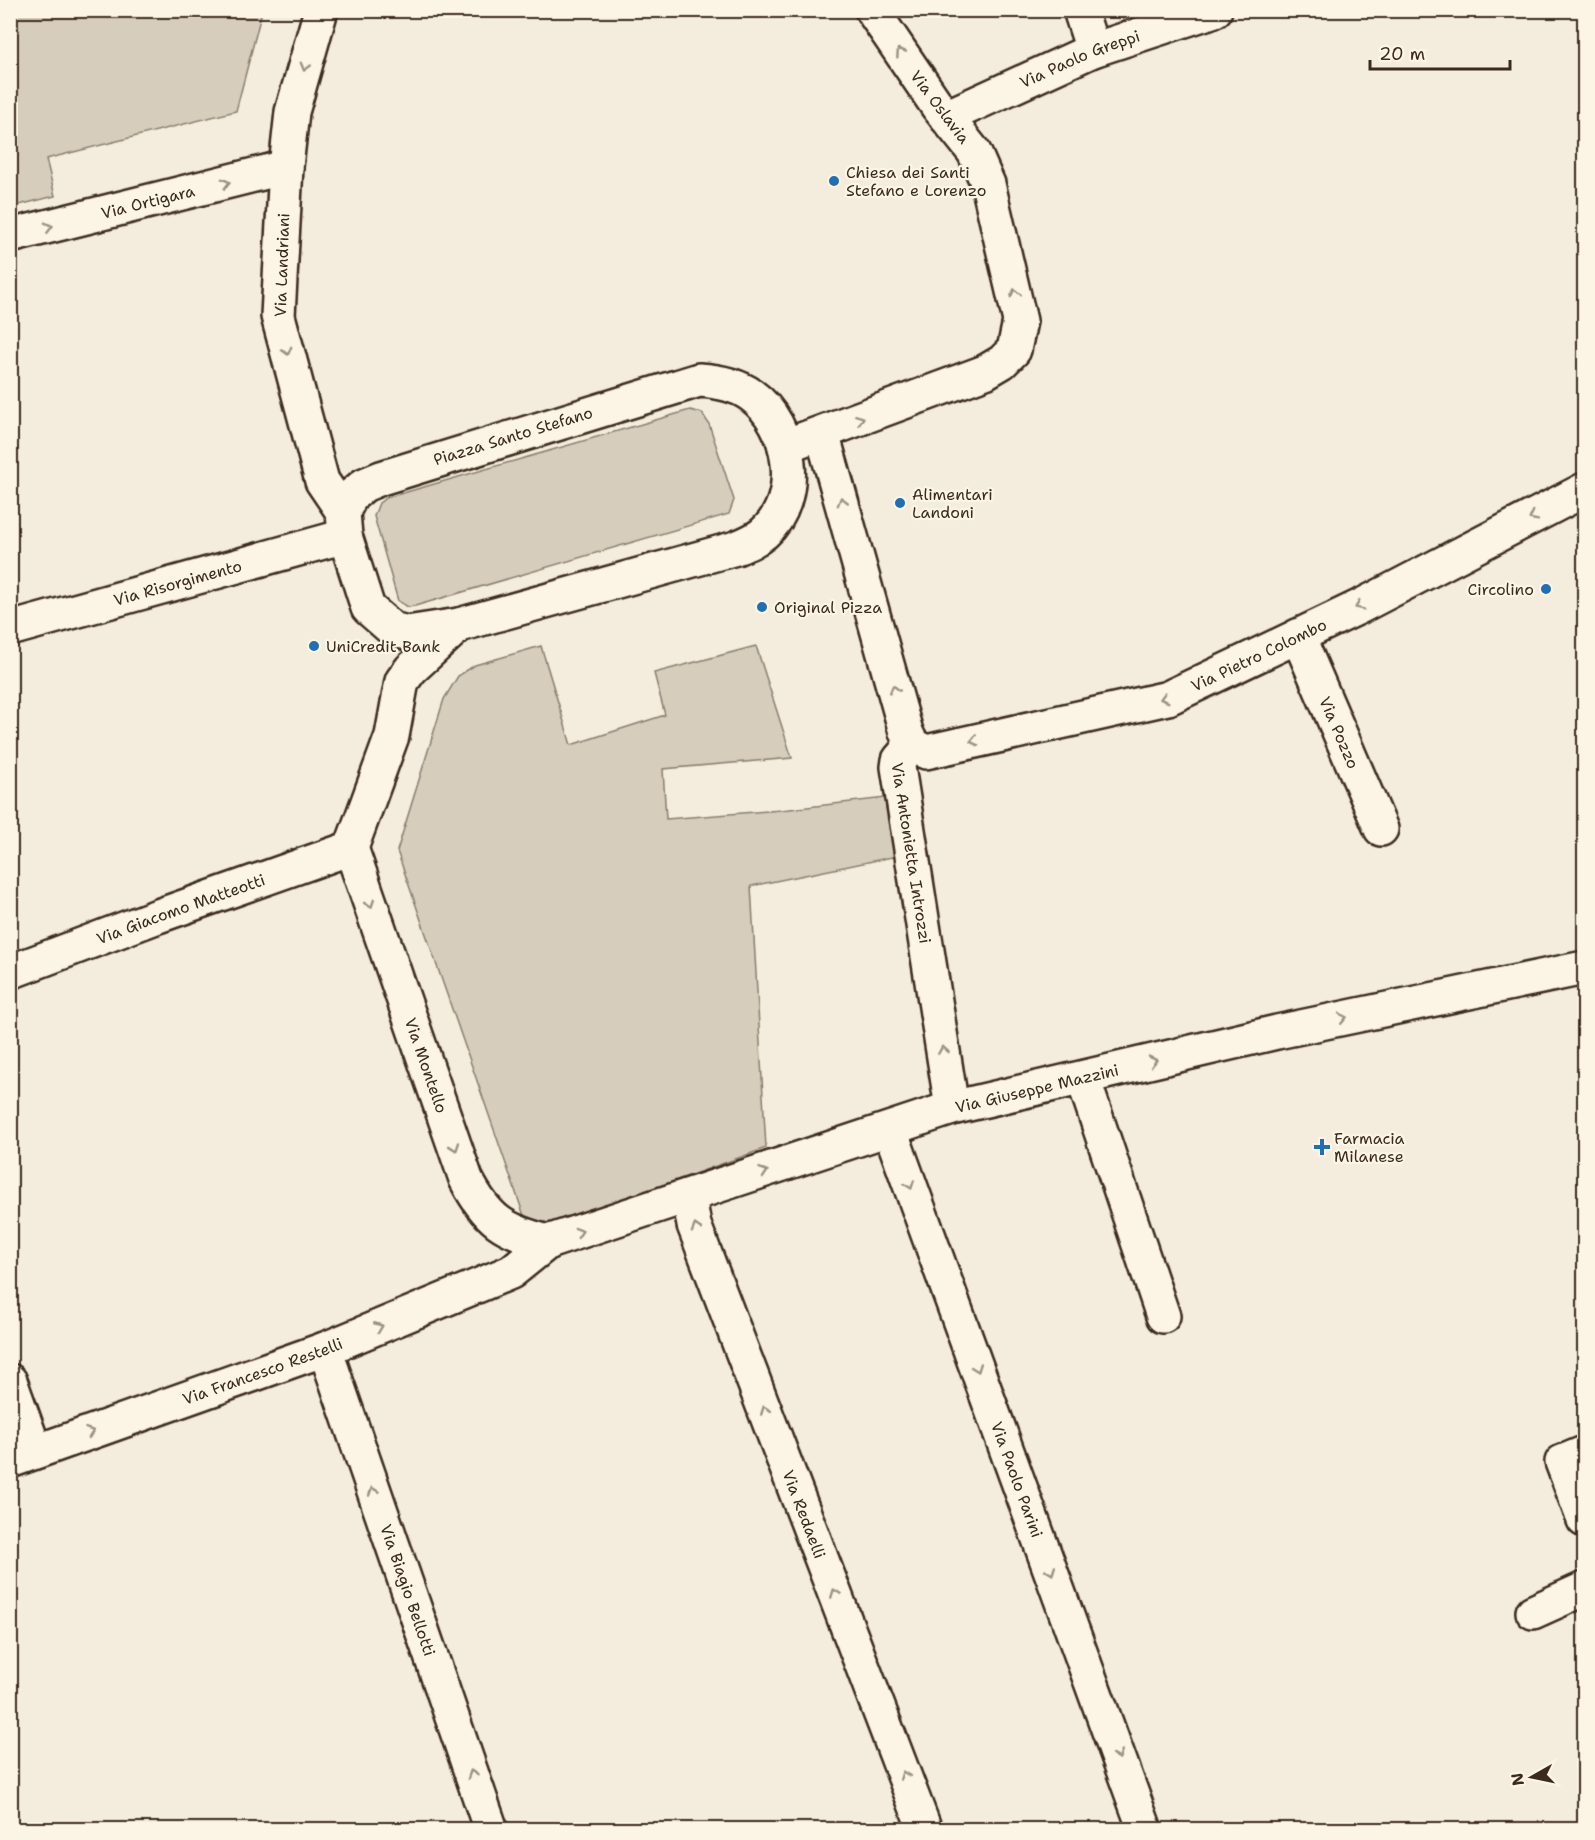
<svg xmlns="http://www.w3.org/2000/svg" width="1595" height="1840" viewBox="0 0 1595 1840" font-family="'Shantell Sans',sans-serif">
<rect width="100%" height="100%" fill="#f4eddd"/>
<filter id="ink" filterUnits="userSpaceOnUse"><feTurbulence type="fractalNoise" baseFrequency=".0167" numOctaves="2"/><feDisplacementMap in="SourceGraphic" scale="12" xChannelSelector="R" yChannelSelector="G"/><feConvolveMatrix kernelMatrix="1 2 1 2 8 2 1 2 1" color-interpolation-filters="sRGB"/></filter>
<g filter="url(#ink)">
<g fill="#d6cdbd" stroke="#887c6e" stroke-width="1.5">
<path d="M 10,11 L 11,10 L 262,11 L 236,111 L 46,159 L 55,196 L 11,207 Z"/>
<path d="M 690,410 L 702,413 L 709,424 L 734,500 L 729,514 L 415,606 L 408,607 L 398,601 L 374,516 L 379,503 L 386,498 Z"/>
<path d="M 541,646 L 571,745 L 665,715 L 654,673 L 756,646 L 792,758 L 663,769 L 666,819 L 781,810 L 903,796 L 912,853 L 751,886 L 766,1148 L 530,1233 L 397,851 L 444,699 L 458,676 L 475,665 Z"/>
</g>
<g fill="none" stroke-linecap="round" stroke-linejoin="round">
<defs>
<g id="minor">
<path d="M 321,10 L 292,112 L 286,167 L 278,316 L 322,481 L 343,512"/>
<path d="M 1080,10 L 1093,50"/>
<path id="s1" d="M 946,117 L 1093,50 L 1215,10"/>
<path id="s2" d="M 10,236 L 286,167"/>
<path d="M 699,380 C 716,381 737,385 751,395 C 793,425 803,498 764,533 C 756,540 746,544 736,548 L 459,625 L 407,633 L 392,629 L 368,608 L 345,536 L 343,512 L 351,496 L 364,485 L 381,478 Z"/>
<path d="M 822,433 L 906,732 L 912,745"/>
<path d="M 785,446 L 985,372 L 1002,362 L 1014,350 L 1020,321 L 988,184 L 974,152 L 938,107 L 872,10"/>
<path id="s3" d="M 10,629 L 345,536"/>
<path id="s4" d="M 1298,636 L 1381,829"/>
<path id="s5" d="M 912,745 L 926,752 L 1168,698 L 1361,606 L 1584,490"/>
<path id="s6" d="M 912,745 L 899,760 L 898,767 L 952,1108"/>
<path id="s7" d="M 351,848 L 466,1179 C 487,1220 504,1231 548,1242"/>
<path d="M 351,848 L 392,736 L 402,681 L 411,669 L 459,625"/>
<path id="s8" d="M 10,972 L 158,916 L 351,848"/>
<path d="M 1083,1078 L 1163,1316"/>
<path id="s9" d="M 890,1130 L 1145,1830"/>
<path id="s10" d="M 689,1197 L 694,1225 L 925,1830"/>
<path id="s11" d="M 325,1349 L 491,1830"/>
<path d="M 10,1381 L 35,1451"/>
<path d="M 1584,1453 L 1562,1462 L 1584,1520"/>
<path id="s12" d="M 10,1461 L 325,1349 L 511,1272 L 548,1242 L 952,1108 L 1277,1032 L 1584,968"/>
<path d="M 1533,1612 L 1584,1589"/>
</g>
</defs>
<use href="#minor" stroke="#3b2a1e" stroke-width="38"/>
<use href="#minor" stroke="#fcf5e5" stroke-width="33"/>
</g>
<defs><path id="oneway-chevron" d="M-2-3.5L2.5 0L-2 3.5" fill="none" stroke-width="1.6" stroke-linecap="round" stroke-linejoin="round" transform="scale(1.5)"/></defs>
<g stroke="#9c9082">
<use href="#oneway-chevron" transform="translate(900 52) rotate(-124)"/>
<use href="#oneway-chevron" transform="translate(305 67) rotate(106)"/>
<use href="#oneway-chevron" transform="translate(226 183) rotate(-14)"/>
<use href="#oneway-chevron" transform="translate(49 227) rotate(-14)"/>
<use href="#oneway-chevron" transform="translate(1015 293) rotate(-104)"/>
<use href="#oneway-chevron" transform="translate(287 351) rotate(75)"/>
<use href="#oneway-chevron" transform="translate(860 419) rotate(-21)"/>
<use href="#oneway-chevron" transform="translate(842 501) rotate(-106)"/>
<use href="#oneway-chevron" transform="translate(1533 517) rotate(153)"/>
<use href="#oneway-chevron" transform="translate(1359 606) rotate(154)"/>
<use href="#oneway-chevron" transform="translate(894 689) rotate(-106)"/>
<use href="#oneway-chevron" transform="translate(1164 698) rotate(164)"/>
<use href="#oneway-chevron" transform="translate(974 741) rotate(167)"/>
<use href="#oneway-chevron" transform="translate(370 904) rotate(71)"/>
<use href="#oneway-chevron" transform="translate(1343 1018) rotate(-12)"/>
<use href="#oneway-chevron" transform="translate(943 1050) rotate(-99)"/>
<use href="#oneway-chevron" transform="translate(1153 1061) rotate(-13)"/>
<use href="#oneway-chevron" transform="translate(455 1147) rotate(71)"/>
<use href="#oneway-chevron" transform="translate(764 1172) rotate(-19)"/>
<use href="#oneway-chevron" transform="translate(910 1185) rotate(70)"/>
<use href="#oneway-chevron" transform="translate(696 1228) rotate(-107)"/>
<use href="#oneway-chevron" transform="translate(579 1232) rotate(-18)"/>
<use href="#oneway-chevron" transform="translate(379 1327) rotate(-22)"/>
<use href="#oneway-chevron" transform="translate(977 1368) rotate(70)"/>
<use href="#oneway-chevron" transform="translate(765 1410) rotate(-111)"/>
<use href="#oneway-chevron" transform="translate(90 1432) rotate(-19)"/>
<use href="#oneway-chevron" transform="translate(373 1491) rotate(-109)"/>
<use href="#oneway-chevron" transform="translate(1051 1571) rotate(70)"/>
<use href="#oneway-chevron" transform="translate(835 1593) rotate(-111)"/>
<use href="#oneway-chevron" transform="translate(1118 1755) rotate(70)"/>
<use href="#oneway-chevron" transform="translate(472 1774) rotate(-109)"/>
<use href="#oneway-chevron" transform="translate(904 1775) rotate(-111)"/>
</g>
</g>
<g fill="#1f6fb2" stroke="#fcf5e5" stroke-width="2">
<circle cx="834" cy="181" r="6"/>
<circle cx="900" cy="503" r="6"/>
<circle cx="1546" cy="589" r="6"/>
<circle cx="762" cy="607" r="6"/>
<circle cx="314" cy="646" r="6"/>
<path d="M1319 1138h6v6h6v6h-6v6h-6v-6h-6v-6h6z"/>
</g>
<g text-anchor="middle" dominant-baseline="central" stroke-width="4.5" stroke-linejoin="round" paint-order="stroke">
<g font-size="16" fill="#3b2a1e" stroke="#fcf5e5">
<text stroke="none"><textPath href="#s1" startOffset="146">Via Paolo Greppi</textPath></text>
<text transform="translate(940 107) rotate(53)">Via Oslavia</text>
<text stroke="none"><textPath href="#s2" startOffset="142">Via Ortigara</textPath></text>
<text transform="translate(282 265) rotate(-88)">Via Landriani</text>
<text transform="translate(513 436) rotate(-17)">Piazza Santo Stefano</text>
<text stroke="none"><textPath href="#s3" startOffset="174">Via Risorgimento</textPath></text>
<text stroke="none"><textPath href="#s5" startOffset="364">Via Pietro Colombo</textPath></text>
<text stroke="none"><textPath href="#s4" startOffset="105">Via Pozzo</textPath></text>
<text stroke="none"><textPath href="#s6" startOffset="114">Via Antonietta Introzzi</textPath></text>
<text stroke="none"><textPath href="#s8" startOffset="182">Via Giacomo Matteotti</textPath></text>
<text stroke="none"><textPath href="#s7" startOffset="230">Via Montello</textPath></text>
<text stroke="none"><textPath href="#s12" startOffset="1096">Via Giuseppe Mazzini</textPath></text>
<text stroke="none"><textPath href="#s12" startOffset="268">Via Francesco Restelli</textPath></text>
<text stroke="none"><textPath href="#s9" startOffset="372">Via Paolo Parini</textPath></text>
<text stroke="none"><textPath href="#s10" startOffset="338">Via Redaelli</textPath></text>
<text stroke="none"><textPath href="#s11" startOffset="255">Via Biagio Bellotti</textPath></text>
</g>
<g font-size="16" fill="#3b2a1e" stroke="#fcf5e5" text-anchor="start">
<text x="846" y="172">Chiesa dei Santi<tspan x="846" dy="18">Stefano e Lorenzo</tspan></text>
<text x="912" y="494">Alimentari<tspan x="912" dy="18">Landoni</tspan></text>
<text x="1534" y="589" text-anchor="end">Circolino</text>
<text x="774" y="607">Original Pizza</text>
<text x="326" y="646">UniCredit Bank</text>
<text x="1334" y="1138">Farmacia<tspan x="1334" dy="18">Milanese</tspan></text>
</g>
</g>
<rect width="1595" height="1840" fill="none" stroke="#fcf5e5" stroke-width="36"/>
<rect x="18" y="18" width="1559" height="1804" fill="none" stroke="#3b2a1e" stroke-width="2" filter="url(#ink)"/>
<g transform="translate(1532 1777) rotate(261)" stroke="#fcf5e5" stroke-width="4.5" paint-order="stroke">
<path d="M0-4.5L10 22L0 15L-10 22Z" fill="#3b2a1e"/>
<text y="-9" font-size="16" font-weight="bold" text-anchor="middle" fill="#3b2a1e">N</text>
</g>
<path d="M1370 60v9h140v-9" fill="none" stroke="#3b2a1e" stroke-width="3"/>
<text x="1379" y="60" font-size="18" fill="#3b2a1e" stroke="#fcf5e5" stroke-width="4.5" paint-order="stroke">20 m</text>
</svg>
